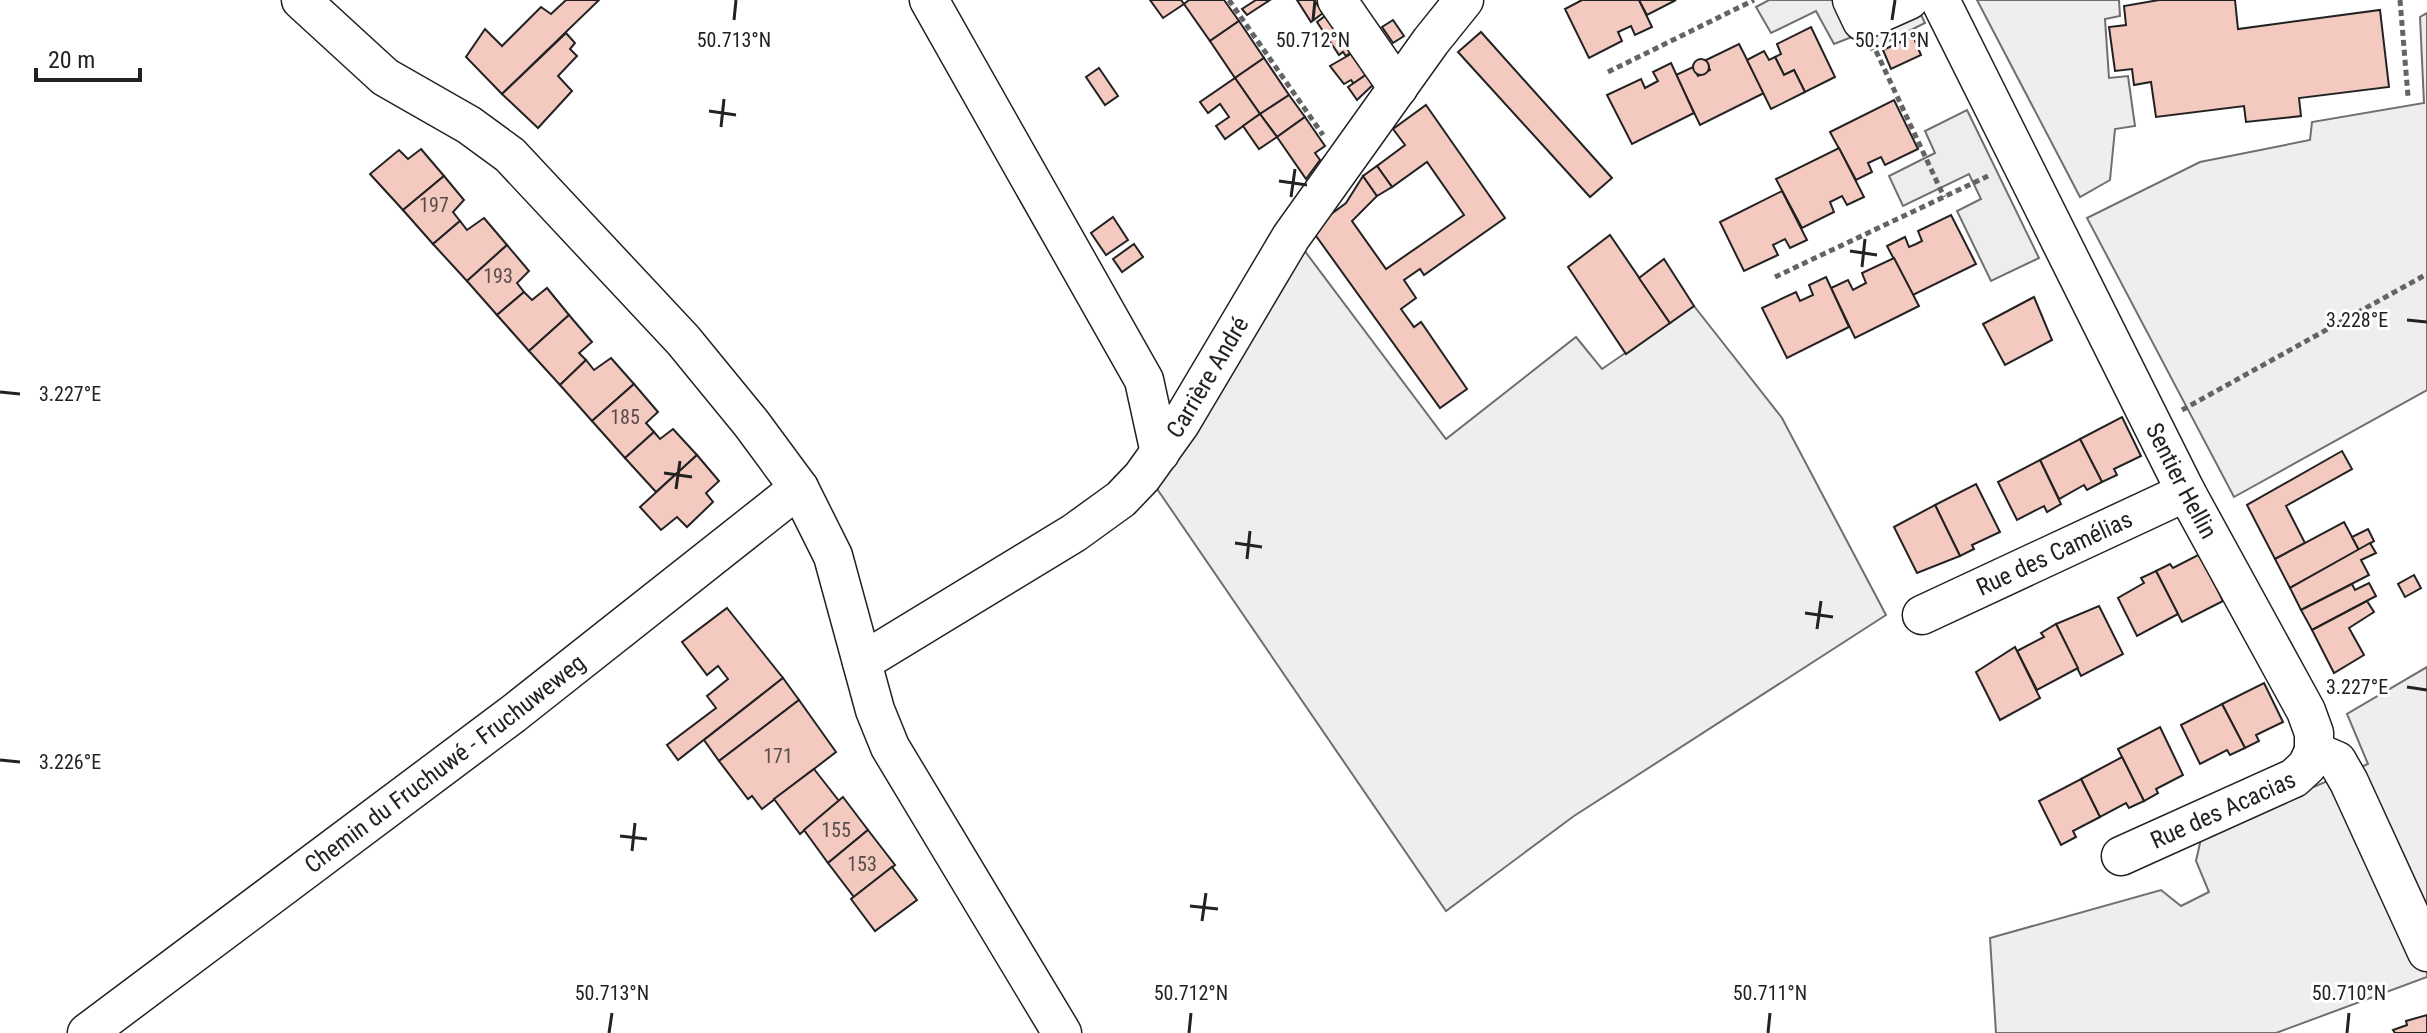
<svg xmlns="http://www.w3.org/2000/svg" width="2427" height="1033" viewBox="0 0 2427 1033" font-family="'Roboto Condensed',sans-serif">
<rect width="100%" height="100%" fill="#fff"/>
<g fill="#eee" stroke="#6f6f6f" stroke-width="2">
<path d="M 1977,0 L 2119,0 L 2120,16 L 2105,19 L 2109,78 L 2128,76 L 2135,126 L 2115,129 L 2110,180 L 2080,197 Z"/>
<path d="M 2427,13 L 2427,390 L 2234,497 L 2087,218 L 2200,162 L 2310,140 L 2312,122 L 2424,103 L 2420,17 Z"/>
<path d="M 1298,242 L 1446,439 L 1576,337 L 1602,369 L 1694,306 L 1782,418 L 1886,615 L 1574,816 L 1446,911 L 1153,483 Z"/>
<path d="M 2427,667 L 2427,977 L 2276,1033 L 1996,1033 L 1990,938 L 2161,890 L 2181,906 L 2209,892 L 2196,861 L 2202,834 L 2368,764 L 2347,714 Z"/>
</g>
<g fill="#ededed" stroke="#6f6f6f" stroke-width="2">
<path d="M 1769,0 L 1914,0 L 1925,23 L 1871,50 L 1862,33 L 1834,44 L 1816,11 L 1771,33 L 1756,7 Z"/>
<path d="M 1967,110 L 2039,258 L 1991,281 L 1957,211 L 1981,199 L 1969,174 L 1903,206 L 1889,176 L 1935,153 L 1925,131 Z"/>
</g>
<g fill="#f3c9c0" stroke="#222" stroke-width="2">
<path d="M 566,0 L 599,0 L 502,94 L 466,57 L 485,29 L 502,46 L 541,7 L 551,14 Z"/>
<path d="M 1150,0 L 1181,0 L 1184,4 L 1163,18 Z"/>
<path d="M 1189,0 L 1224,0 L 1239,21 L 1210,41 L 1184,4 Z"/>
<path d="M 1256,0 L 1270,0 L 1247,15 L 1242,9 Z"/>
<path d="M 1297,0 L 1314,0 L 1323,13 L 1311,22 Z"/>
<path d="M 1582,0 L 1639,0 L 1652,27 L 1635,35 L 1631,26 L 1618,32 L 1622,41 L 1589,58 L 1565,9 Z"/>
<path d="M 1639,0 L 1676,0 L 1647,15 Z"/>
<path d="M 2235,0 L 2238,29 L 2380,10 L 2389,87 L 2299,98 L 2301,116 L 2246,122 L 2244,106 L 2156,117 L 2151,82 L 2134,85 L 2132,69 L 2115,71 L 2109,27 L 2126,25 L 2124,6 L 2159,0 Z"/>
<path d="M 1329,13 L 1354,50 L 1346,56 L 1343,52 L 1339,55 L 1317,22 Z"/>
<path d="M 1393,20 L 1404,36 L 1393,43 L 1382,27 Z"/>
<path d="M 1239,21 L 1264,58 L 1235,78 L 1210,41 Z"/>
<path d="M 1811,27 L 1835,77 L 1805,92 L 1794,70 L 1784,75 L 1775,57 L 1781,54 L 1777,44 Z"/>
<path d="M 1481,32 L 1612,178 L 1590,197 L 1458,52 Z"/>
<path d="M 566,33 L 575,43 L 570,49 L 577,56 L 558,76 L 572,91 L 538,128 L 502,94 Z"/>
<path d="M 1913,36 L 1921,55 L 1891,69 L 1883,50 Z"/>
<path d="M 1739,44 L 1764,93 L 1700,125 L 1676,75 L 1693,67 L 1698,76 L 1710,70 L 1706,60 Z"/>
<path d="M 1356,51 L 1370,72 L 1354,84 L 1351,80 L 1344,84 L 1330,66 Z"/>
<path d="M 1764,51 L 1769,60 L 1775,57 L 1784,75 L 1794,70 L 1805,92 L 1771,109 L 1747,60 Z"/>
<path d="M 1264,58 L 1289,95 L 1260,114 L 1235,78 Z"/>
<circle cx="1701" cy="67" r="8"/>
<path d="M 1671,63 L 1694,113 L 1632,144 L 1607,95 L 1641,79 L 1645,88 L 1658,81 L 1653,72 Z"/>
<path d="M 1099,68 L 1118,96 L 1105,105 L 1086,77 Z"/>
<path d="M 1373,70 L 1379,79 L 1357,100 L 1348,87 Z"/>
<path d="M 1235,78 L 1260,114 L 1225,139 L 1216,126 L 1229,117 L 1220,104 L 1208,113 L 1200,102 Z"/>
<path d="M 1289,95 L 1305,117 L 1277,137 L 1260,114 Z"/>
<path d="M 1894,100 L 1918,149 L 1885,165 L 1881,157 L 1868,163 L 1872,172 L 1856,180 L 1830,132 Z"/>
<path d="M 1426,105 L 1505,218 L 1424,275 L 1420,269 L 1404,280 L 1416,298 L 1401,309 L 1414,327 L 1421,322 L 1467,389 L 1440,408 L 1311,229 L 1346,203 L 1363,176 L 1377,196 L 1352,221 L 1386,269 L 1464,215 L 1427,162 L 1392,187 L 1377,166 L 1405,145 L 1393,129 Z"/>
<path d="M 1260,114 L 1277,137 L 1259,149 L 1243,126 Z"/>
<path d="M 1305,117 L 1325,146 L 1315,153 L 1320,160 L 1306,179 L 1277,137 Z"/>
<path d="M 1839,148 L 1864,197 L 1847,205 L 1842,196 L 1830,202 L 1834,212 L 1802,228 L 1776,179 Z"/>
<path d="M 421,149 L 444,176 L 403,210 L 370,174 L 399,150 L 408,159 Z"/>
<path d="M 1377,166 L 1392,187 L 1377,196 L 1363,176 Z"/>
<path d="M 444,176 L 464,200 L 453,212 L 460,221 L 433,244 L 403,210 Z"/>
<path d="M 1782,191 L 1807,240 L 1790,248 L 1785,239 L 1773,245 L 1778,255 L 1744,271 L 1720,222 Z"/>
<path d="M 1951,215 L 1976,264 L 1913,295 L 1887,246 L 1905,237 L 1909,247 L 1916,244 L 1922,241 L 1918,231 Z"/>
<path d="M 1113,217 L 1128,240 L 1106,255 L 1091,233 Z"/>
<path d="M 484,218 L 507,245 L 467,281 L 433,244 L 460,221 L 467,230 Z"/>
<path d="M 1610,235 L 1670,323 L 1626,354 L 1568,267 Z"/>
<path d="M 1134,244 L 1143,257 L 1122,272 L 1113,259 Z"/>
<path d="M 507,245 L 529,271 L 517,283 L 524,292 L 497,315 L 467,281 Z"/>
<path d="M 1894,258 L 1919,306 L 1855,338 L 1831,288 L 1848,280 L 1853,290 L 1866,283 L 1862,273 Z"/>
<path d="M 1664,259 L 1694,306 L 1670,323 L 1639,278 Z"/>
<path d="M 1826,277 L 1849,327 L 1787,358 L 1762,308 L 1796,292 L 1800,301 L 1813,295 L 1809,285 Z"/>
<path d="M 547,288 L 569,315 L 529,351 L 497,315 L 524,292 L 532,300 Z"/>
<path d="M 2034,297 L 2052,340 L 2005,365 L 1983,324 Z"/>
<path d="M 569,315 L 592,342 L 579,353 L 586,360 L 560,385 L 529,351 Z"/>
<path d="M 611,358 L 634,384 L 592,421 L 560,385 L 586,360 L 594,370 Z"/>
<path d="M 634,384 L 658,412 L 646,423 L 654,432 L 625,458 L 592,421 Z"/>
<path d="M 2122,417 L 2141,456 L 2114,469 L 2117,475 L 2102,482 L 2080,439 Z"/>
<path d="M 673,429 L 697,455 L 656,492 L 625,458 L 654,432 L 660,439 Z"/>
<path d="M 2080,439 L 2102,482 L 2087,490 L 2084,485 L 2059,499 L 2040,460 Z"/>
<path d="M 2342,451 L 2352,469 L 2286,506 L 2305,543 L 2275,559 L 2247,505 Z"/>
<path d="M 697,455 L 719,481 L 706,493 L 713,502 L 687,527 L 677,517 L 661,530 L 640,507 Z"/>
<path d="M 2040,460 L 2061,504 L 2047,512 L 2044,506 L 2017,520 L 1998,482 Z"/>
<path d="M 1976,484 L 2000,532 L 1972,545 L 1974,549 L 1960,556 L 1935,505 Z"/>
<path d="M 1935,505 L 1960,556 L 1917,573 L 1894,527 Z"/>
<path d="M 2344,522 L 2359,550 L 2290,588 L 2275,559 Z"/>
<path d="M 2368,529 L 2374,541 L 2359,550 L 2352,537 Z"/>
<path d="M 2370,543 L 2376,553 L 2361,560 L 2369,575 L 2301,610 L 2290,588 Z"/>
<path d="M 2200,554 L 2223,601 L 2182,622 L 2156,571 L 2170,564 L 2173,568 Z"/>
<path d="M 2156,571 L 2178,614 L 2137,636 L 2118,598 L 2144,583 L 2141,578 Z"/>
<path d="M 2414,575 L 2421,588 L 2405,597 L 2398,584 Z"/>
<path d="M 2369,583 L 2376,596 L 2312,630 L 2301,610 L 2352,584 L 2355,590 Z"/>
<path d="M 2367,601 L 2374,612 L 2349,628 L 2364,655 L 2334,673 L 2312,630 Z"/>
<path d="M 2099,606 L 2123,654 L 2081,676 L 2056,624 Z"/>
<path d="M 727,608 L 783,678 L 678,760 L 667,745 L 716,708 L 707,696 L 728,679 L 718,666 L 707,675 L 682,642 Z"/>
<path d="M 2056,624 L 2078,668 L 2037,690 L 2017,651 L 2044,637 L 2041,633 Z"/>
<path d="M 2015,647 L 2040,698 L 2000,720 L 1976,672 Z"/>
<path d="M 783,678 L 799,700 L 719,761 L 704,740 Z"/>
<path d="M 2264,683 L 2283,722 L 2256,735 L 2259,741 L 2245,748 L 2222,704 Z"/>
<path d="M 799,700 L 836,752 L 762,809 L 752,796 L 748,799 L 719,761 Z"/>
<path d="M 2222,704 L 2245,748 L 2230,755 L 2227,750 L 2200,764 L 2181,725 Z"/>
<path d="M 2160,727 L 2183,775 L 2156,789 L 2158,793 L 2144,801 L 2118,749 Z"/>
<path d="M 2122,757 L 2144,801 L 2129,808 L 2126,803 L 2100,817 L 2081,779 Z"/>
<path d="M 814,769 L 839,801 L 800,834 L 774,799 Z"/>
<path d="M 2081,779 L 2100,817 L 2073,831 L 2076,837 L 2061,845 L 2039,801 Z"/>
<path d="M 843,797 L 868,830 L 828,863 L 804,830 Z"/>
<path d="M 868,830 L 895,865 L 854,897 L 828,863 Z"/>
<path d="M 892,867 L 917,900 L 875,931 L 851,899 Z"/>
<path d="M 2427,1015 L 2427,1033 L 2395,1033 L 2393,1030 L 2407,1025 L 2406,1021 Z"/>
</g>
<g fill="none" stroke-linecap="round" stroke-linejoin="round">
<defs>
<g id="minor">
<path d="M 301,0 L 385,77 L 469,125 L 510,155 L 683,340 L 751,423 L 799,488 L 833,556 L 875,710 L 890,747 L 1062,1033"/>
<path d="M 929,0 L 1144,380 L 1160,453"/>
<path d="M 1337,0 L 1398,88"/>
<path d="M 1852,0 L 1862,21 L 1909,0"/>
<path id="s1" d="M 1940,0 L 2186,492 L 2306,711 L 2314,733 L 2314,751 L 2337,761 L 2349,782 L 2427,952"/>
<path id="s2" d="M 1922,615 L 2186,492"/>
<path id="s3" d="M 862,662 L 1074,533 L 1121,499 L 1142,477 L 1180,424 L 1291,237 L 1431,41 L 1464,0"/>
<path id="s4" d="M 2121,856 L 2294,778 L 2307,766 L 2314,751"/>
<path id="s5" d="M 87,1033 L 513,714 L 799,488"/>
</g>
</defs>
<use href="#minor" stroke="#222" stroke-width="41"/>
<g stroke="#646464" stroke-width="5" stroke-dasharray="6 4" stroke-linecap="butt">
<path d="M 1229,0 L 1323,135"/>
<path d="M 2400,0 L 2408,96"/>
<path d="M 1876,51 L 1944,197"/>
<path d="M 1608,72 L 1754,0"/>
<path d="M 1775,277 L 1988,176"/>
<path d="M 2182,410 L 2427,274"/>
</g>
<use href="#minor" stroke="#fff" stroke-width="38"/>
</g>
<path fill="none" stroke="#222" stroke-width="3" d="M 734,20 L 736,0M 1313,20 L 1315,0M 1892,20 L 1895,0M 709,111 L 736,115M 721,127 L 724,99M 1279,181 L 1307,185M 1291,197 L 1295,169M 1850,251 L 1877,255M 1862,267 L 1865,239M 2407,320 L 2427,322M 0,392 L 20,394M 664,473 L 692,477M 676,489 L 680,461M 1235,543 L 1262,547M 1247,559 L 1250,531M 1805,613 L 1833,617M 1817,629 L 1821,601M 2407,687 L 2427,690M 0,760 L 20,762M 620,836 L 647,839M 632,851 L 635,823M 1190,906 L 1218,909M 1202,921 L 1206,893M 609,1033 L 612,1013M 1189,1033 L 1191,1013M 1768,1033 L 1770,1013M 2347,1033 L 2349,1013"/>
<g text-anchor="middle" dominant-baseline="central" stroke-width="6" stroke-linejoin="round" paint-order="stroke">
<g font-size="20" fill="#564c4a">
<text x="434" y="205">197</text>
<text x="498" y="276">193</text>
<text x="625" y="417">185</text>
<text x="778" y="756">171</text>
<text x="836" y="830">155</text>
<text x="862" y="864">153</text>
</g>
<g font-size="24" fill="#222" stroke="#fff">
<text stroke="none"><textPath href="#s3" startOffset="456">Carrière André</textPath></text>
<text stroke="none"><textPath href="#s1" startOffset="538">Sentier Hellin</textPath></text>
<text stroke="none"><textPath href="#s2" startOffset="146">Rue des Camélias</textPath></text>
<text stroke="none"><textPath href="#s5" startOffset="448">Chemin du Fruchuwé - Fruchuweweg</textPath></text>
<text stroke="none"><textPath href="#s4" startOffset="112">Rue des Acacias</textPath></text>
</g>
</g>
<g font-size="20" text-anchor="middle" fill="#222" stroke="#fff" stroke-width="6" stroke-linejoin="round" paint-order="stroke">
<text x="734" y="47">50.713°N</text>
<text x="1313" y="47">50.712°N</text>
<text x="1892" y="47">50.711°N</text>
<text x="2357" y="327">3.228°E</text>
<text x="70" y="401">3.227°E</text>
<text x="2357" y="694">3.227°E</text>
<text x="70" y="769">3.226°E</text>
<text x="612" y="1000">50.713°N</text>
<text x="1191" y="1000">50.712°N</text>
<text x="1770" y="1000">50.711°N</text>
<text x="2349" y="1000">50.710°N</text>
</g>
<path d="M36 68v12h104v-12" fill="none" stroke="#222222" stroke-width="4"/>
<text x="48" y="68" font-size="24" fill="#222222" stroke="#ffffff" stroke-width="6" paint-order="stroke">20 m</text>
</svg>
